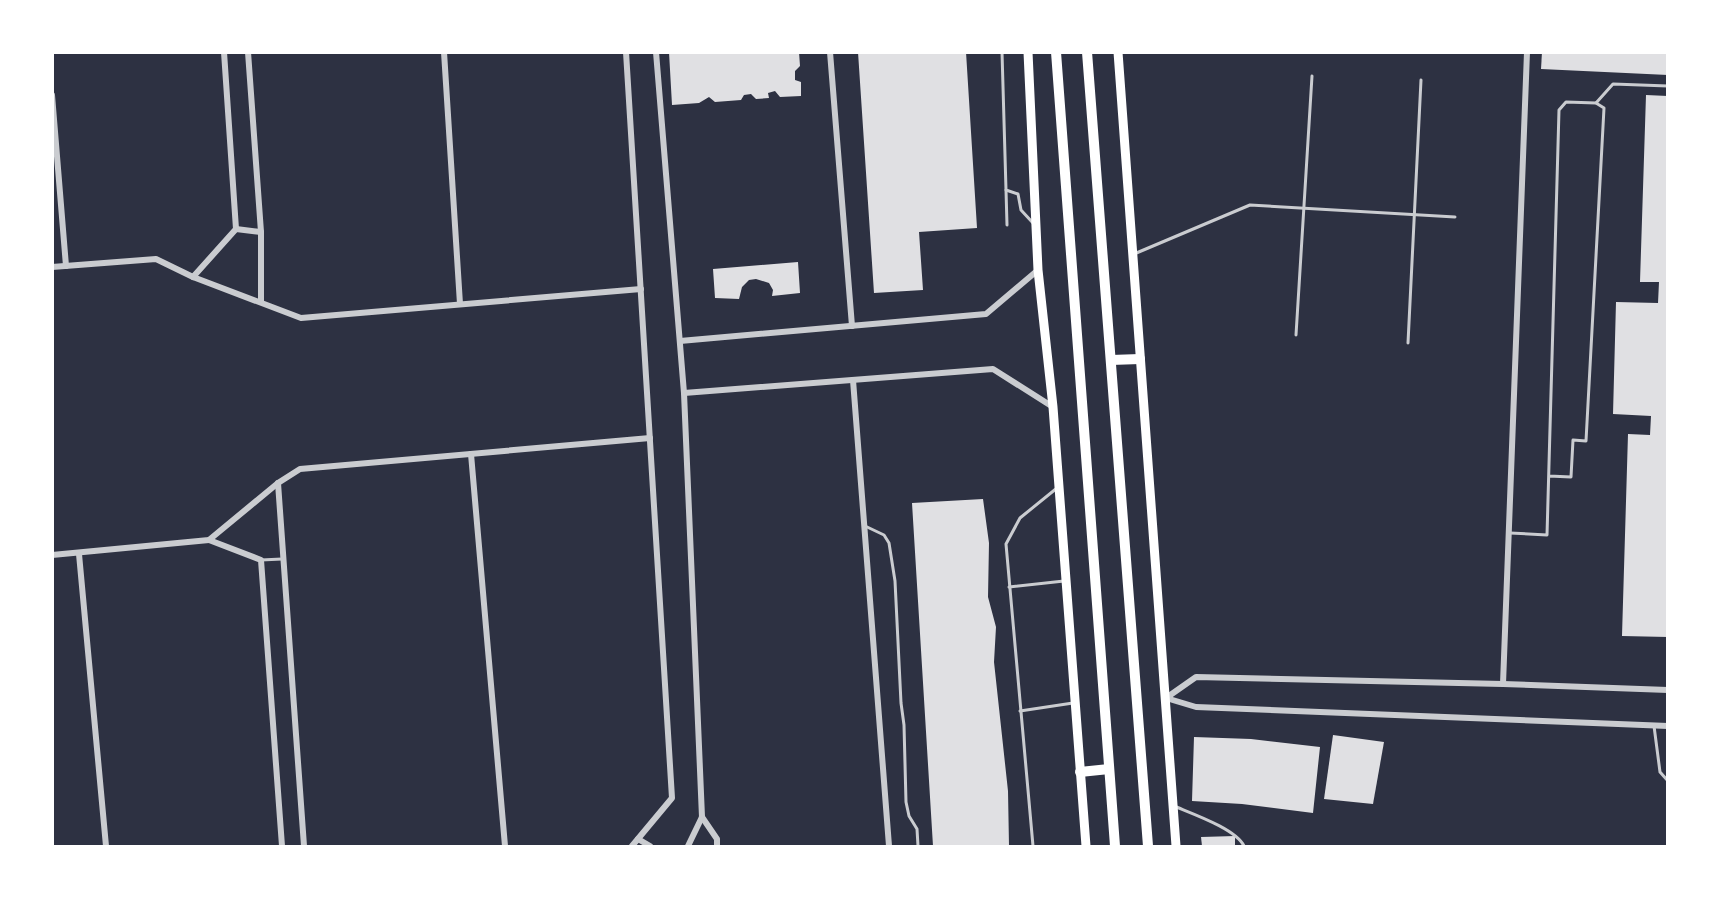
<svg xmlns="http://www.w3.org/2000/svg" width="1720" height="899" viewBox="0 0 1720 899" font-family="'PT Sans',sans-serif">
<rect width="100%" height="100%" fill="#2d3142"/>
<g fill="#e0e0e3">
<path d="M 669,52 L 799,52 L 800,66 L 795,71 L 795,80 L 801,82 L 801,96 L 780,97 L 775,91 L 768,93 L 769,98 L 756,99 L 751,94 L 744,95 L 741,100 L 715,102 L 709,97 L 699,103 L 672,105 Z"/>
<path d="M 858,52 L 966,52 L 977,228 L 919,232 L 923,290 L 874,293 Z"/>
<path d="M 1542,52 L 1668,52 L 1668,75 L 1541,69 Z"/>
<path d="M 1646,95 L 1668,96 L 1668,637 L 1622,636 L 1628,434 L 1650,435 L 1651,416 L 1613,414 L 1616,302 L 1658,303 L 1659,282 L 1640,282 Z"/>
<path d="M 798,262 L 800,293 L 772,296 L 773,290 L 769,283 L 756,279 L 749,280 L 742,287 L 739,299 L 715,298 L 713,269 Z"/>
<path d="M 983,499 L 989,543 L 988,597 L 996,627 L 994,662 L 1008,791 L 1009,846 L 933,846 L 912,503 Z"/>
<path d="M 1333,735 L 1384,742 L 1373,804 L 1324,799 Z"/>
<path d="M 1194,737 L 1251,739 L 1320,747 L 1313,813 L 1242,804 L 1192,801 Z"/>
<path d="M 1235,836 L 1235,846 L 1202,846 L 1201,837 Z"/>
</g>
<g fill="none" stroke-linecap="round" stroke-linejoin="round">
<g stroke="#caccd0" stroke-width="3">
<path d="M 1002,52 L 1006,190 L 1018,194 L 1021,210 L 1033,223"/>
<path d="M 1596,103 L 1613,84 L 1668,86"/>
<path d="M 1006,190 L 1007,225"/>
<path d="M 1134,254 L 1250,205 L 1455,217"/>
<path d="M 1296,335 L 1312,76"/>
<path d="M 1408,343 L 1421,80"/>
<path d="M 865,526 L 884,535 L 889,543 L 895,581 L 901,703 L 904,725 L 906,802 L 909,816 L 917,829 L 918,846"/>
<path d="M 1510,533 L 1547,535 L 1559,110 L 1566,102 L 1596,103 L 1604,108 L 1586,441 L 1573,440 L 1571,477 L 1549,476"/>
<path d="M 261,560 L 282,559"/>
<path d="M 1009,587 L 1064,581"/>
<path d="M 1020,711 L 1073,703"/>
<path d="M 1654,726 L 1660,772 L 1668,781"/>
<path d="M 1174,806 C 1193,814 1236,829 1244,846"/>
<path d="M 1033,846 L 1006,544 L 1020,518 L 1057,488"/>
</g>
<g stroke="#caccd0" stroke-width="6">
<path d="M 248,52 L 261,232 L 261,302"/>
<path d="M 444,52 L 460,304"/>
<path d="M 626,52 L 672,798 L 632,846"/>
<path d="M 656,52 L 684,393 L 702,817 L 688,846"/>
<path d="M 830,52 L 852,326"/>
<path d="M 52,95 L 66,266"/>
<path d="M 236,229 L 261,232"/>
<path d="M 52,267 L 156,259 L 193,277 L 301,318 L 641,289"/>
<path d="M 193,277 L 236,229 L 224,52"/>
<path d="M 680,341 L 986,314 L 1038,270"/>
<path d="M 853,380 L 889,846"/>
<path d="M 684,393 L 993,369 L 1053,407"/>
<path d="M 471,454 L 505,846"/>
<path d="M 278,483 L 304,846"/>
<path d="M 209,540 L 261,560 L 282,846"/>
<path d="M 79,554 L 106,846"/>
<path d="M 52,555 L 209,540 L 278,483 L 300,469 L 650,438"/>
<path d="M 1503,684 L 1527,52"/>
<path d="M 1166,698 L 1196,677 L 1503,684 L 1668,690"/>
<path d="M 1166,698 L 1196,707 L 1668,726"/>
<path d="M 702,817 L 717,839 L 717,846"/>
<path d="M 638,839 L 650,846"/>
</g>
<g stroke="#fff" stroke-width="9">
<path d="M 1028,52 L 1038,270 L 1053,407 L 1086,846"/>
<path d="M 1118,52 L 1176,846"/>
</g>
<g stroke="#fff" stroke-width="10">
<path d="M 1056,52 L 1115,846"/>
<path d="M 1087,52 L 1148,846"/>
<path d="M 1111,360 L 1140,359"/>
<path d="M 1080,772 L 1109,769"/>
</g>
</g>
<rect width="1720" height="899" fill="none" stroke="#ffffff" stroke-width="108"/>
</svg>
